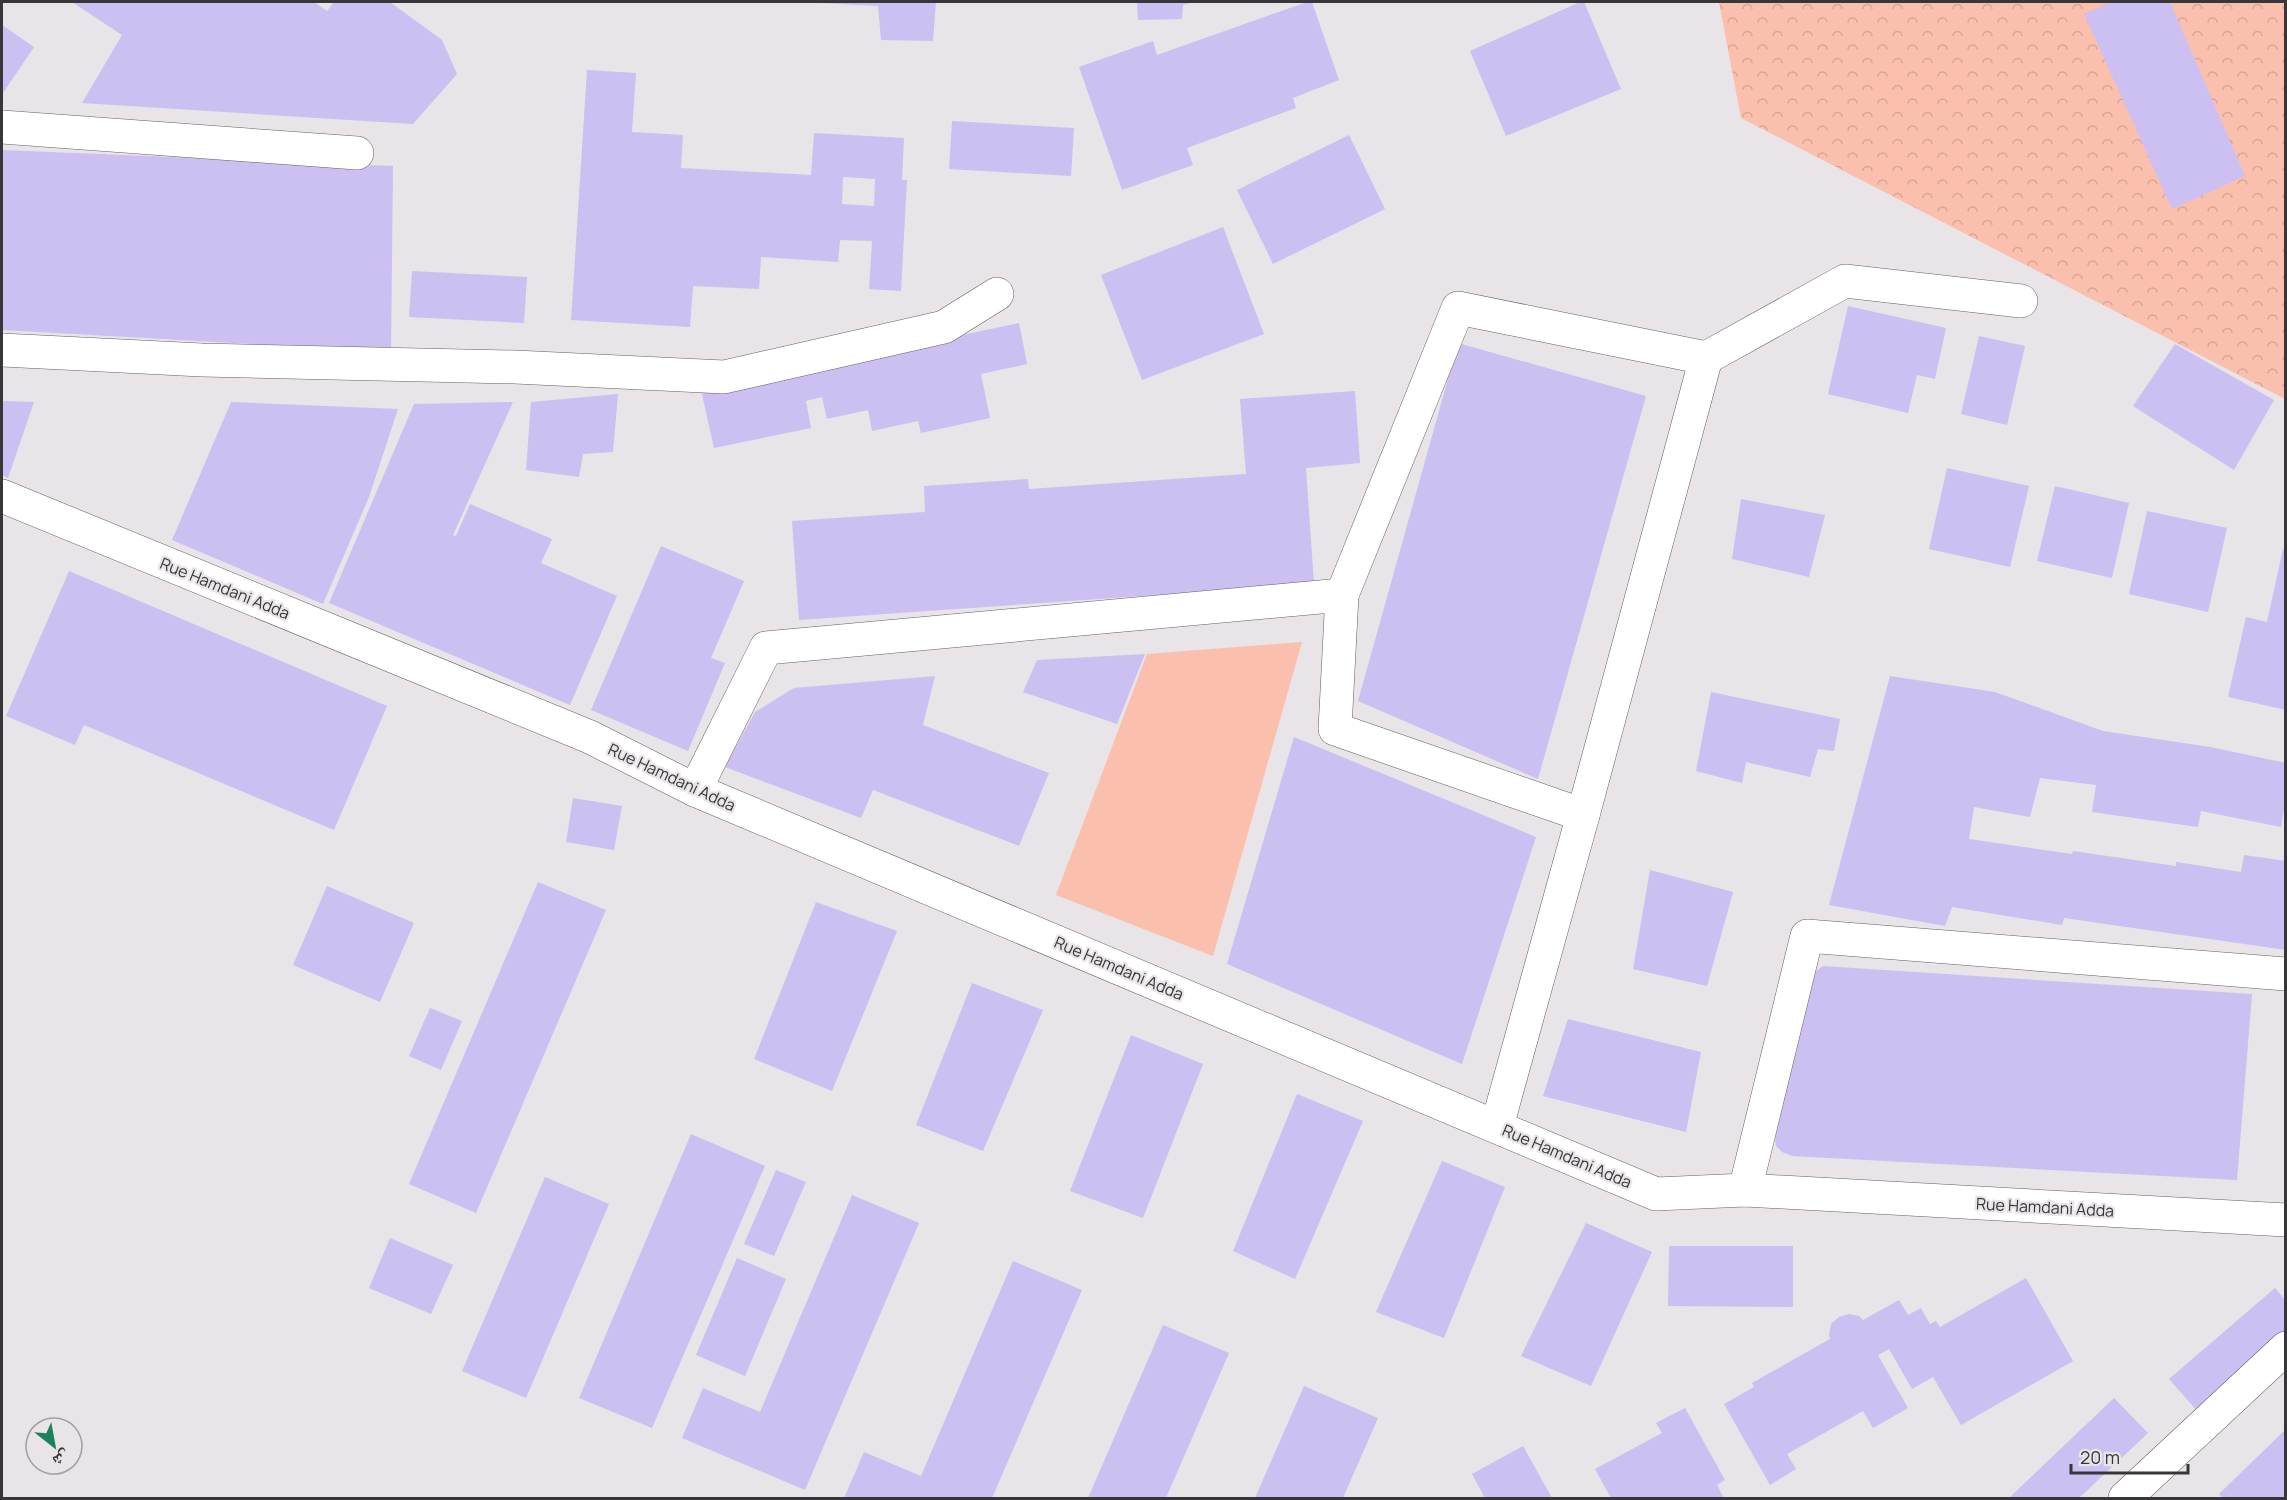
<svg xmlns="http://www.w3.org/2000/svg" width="2287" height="1500" viewBox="0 0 2287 1500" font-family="Manrope,'Noto Naskh Arabic',sans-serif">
<defs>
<pattern id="forest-crowns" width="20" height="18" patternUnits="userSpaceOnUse" patternTransform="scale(1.5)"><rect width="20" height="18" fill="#fbbfae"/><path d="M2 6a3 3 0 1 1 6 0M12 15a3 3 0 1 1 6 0" fill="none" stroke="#d8a596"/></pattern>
</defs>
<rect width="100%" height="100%" fill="#e8e4e7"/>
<path fill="url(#forest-crowns)" d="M 1719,2 L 2285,2 L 2285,399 L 1741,118 Z"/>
<path fill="#fbbfae" d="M 1302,642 L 1213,956 L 1056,895 L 1147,654 Z"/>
<g fill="#ccbff2" fill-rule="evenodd">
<path d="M 72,2 L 314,2 L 327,11 L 334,2 L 390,2 L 442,40 L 457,74 L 413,124 L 82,103 L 122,35 Z"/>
<path d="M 820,2 L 936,2 L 933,41 L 881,40 L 878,6 L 820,3 Z"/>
<path d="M 1137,2 L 1193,2 L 1183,5 L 1182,19 L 1138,20 Z"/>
<path d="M 1307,2 L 1312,2 L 1339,80 L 1293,98 L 1296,108 L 1187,148 L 1193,165 L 1122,190 L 1079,67 L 1153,41 L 1157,55 Z"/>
<path d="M 1580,2 L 1584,2 L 1621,89 L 1506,136 L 1470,51 Z"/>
<path d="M 2112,2 L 2170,2 L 2245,176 L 2172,209 L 2084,14 Z"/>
<path d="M 2,25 L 34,47 L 3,93 L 2,92 Z"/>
<path d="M 587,70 L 636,73 L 632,132 L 683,135 L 681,168 L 811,175 L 814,133 L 904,138 L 902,180 L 907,180 L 901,291 L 869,289 L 872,241 L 840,240 L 838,262 L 761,257 L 759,289 L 693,286 L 690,327 L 571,320 ZM 843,177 L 875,179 L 874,206 L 842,204 Z"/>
<path d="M 952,121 L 1074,128 L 1071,176 L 949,169 Z"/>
<path d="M 1349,135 L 1385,209 L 1273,264 L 1237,190 Z"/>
<path d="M 2,150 L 393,166 L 391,352 L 2,330 Z"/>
<path d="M 1223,227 L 1264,334 L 1142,380 L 1101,275 Z"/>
<path d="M 412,271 L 527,277 L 524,323 L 409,317 Z"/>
<path d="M 1848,306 L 1946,328 L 1935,379 L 1917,375 L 1908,413 L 1828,394 Z"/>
<path d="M 1019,323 L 1027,364 L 981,374 L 990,418 L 921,433 L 918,421 L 872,431 L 868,410 L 827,419 L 822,397 L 806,401 L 811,428 L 714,448 L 701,390 Z"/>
<path d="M 1979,336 L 2025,346 L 2007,425 L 1961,414 Z"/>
<path d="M 1458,343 L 1646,396 L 1538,779 L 1358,701 Z"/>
<path d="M 2175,344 L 2274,400 L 2234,470 L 2133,406 Z"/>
<path d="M 1355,391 L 1360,463 L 1306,468 L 1314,584 L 799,620 L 792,521 L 925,512 L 924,486 L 1028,479 L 1029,489 L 1246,474 L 1240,399 Z"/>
<path d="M 618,394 L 613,452 L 583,454 L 579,477 L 526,470 L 531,402 Z"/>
<path d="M 2,401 L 34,402 L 8,478 L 2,475 Z"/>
<path d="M 231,402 L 398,409 L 369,497 L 323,604 L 172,540 Z"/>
<path d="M 513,402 L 453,535 L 456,536 L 470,504 L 552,539 L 541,563 L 617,596 L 570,705 L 329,603 L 414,404 Z"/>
<path d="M 1947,468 L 2029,486 L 2010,567 L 1929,549 Z"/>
<path d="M 2055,486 L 2129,503 L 2112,578 L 2037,561 Z"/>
<path d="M 1741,499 L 1825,515 L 1809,577 L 1732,559 Z"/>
<path d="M 2147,511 L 2227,528 L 2208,612 L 2129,594 Z"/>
<path d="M 661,546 L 744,581 L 711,658 L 725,663 L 688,751 L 591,710 Z"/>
<path d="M 2283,549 L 2286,549 L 2286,710 L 2228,697 L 2246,617 L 2267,622 Z"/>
<path d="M 69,571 L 387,706 L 334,830 L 84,725 L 75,745 L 6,716 Z"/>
<path d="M 1145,654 L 1117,724 L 1023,692 L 1037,660 Z"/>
<path d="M 935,676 L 923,725 L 1049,773 L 1019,846 L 873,790 L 861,818 L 725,767 L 755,712 L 794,688 Z"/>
<path d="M 1890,676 L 1995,692 L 2103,731 L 2210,747 L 2286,763 L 2286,797 L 2281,827 L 2201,811 L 2198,827 L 2092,812 L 2096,785 L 2040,778 L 2030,817 L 1974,807 L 1969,839 L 2072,854 L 2073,851 L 2176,866 L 2176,862 L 2241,872 L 2244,855 L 2286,861 L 2286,950 L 2064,918 L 2062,925 L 1952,907 L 1945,926 L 1829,905 Z"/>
<path d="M 1711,692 L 1840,719 L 1834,751 L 1818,749 L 1810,777 L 1746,762 L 1742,783 L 1696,771 Z"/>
<path d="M 1294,737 L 1536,837 L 1462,1064 L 1227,964 Z"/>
<path d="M 573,798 L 622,806 L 614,850 L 566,842 Z"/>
<path d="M 1650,870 L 1733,892 L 1707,986 L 1633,969 Z"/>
<path d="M 538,882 L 606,910 L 476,1213 L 409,1184 Z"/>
<path d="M 327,886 L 414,923 L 380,1002 L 293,965 Z"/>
<path d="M 816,902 L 897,931 L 832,1091 L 754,1059 Z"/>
<path d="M 1823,966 L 2252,994 L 2237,1180 L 1792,1156 L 1782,1152 L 1776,1146 L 1775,1138 L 1811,980 L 1815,972 Z"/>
<path d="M 972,983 L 1043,1010 L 983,1151 L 916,1125 Z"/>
<path d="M 430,1008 L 462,1021 L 441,1070 L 409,1056 Z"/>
<path d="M 1568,1019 L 1701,1052 L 1686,1132 L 1543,1096 Z"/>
<path d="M 1131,1035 L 1203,1064 L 1143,1218 L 1070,1191 Z"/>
<path d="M 1297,1094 L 1363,1121 L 1295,1279 L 1233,1251 Z"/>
<path d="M 691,1134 L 765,1166 L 652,1428 L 579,1398 Z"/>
<path d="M 1442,1161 L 1505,1187 L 1444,1338 L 1376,1312 Z"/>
<path d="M 776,1170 L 806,1182 L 774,1256 L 744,1244 Z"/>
<path d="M 545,1177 L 609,1204 L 526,1398 L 462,1371 Z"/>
<path d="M 852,1195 L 919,1223 L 805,1490 L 682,1438 L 703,1388 L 760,1412 Z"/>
<path d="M 1586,1223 L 1652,1252 L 1591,1386 L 1521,1356 Z"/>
<path d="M 390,1238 L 453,1265 L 431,1314 L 369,1288 Z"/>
<path d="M 1669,1246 L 1793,1246 L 1793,1307 L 1668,1306 Z"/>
<path d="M 737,1258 L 786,1279 L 745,1376 L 696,1355 Z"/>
<path d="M 1013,1261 L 1082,1290 L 992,1498 L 844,1498 L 864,1452 L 921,1476 Z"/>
<path d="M 2026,1278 L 2073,1361 L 1961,1425 L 1933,1377 L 1912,1389 L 1889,1349 L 1878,1355 L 1908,1408 L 1873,1428 L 1863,1411 L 1787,1454 L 1796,1469 L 1770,1485 L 1724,1404 L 1754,1387 L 1752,1383 L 1830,1339 L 1829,1334 L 1831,1324 L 1839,1317 L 1849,1314 L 1859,1316 L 1863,1320 L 1899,1300 L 1908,1315 L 1921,1308 L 1930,1324 L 1936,1321 L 1940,1327 Z"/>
<path d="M 2275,1288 L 2286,1301 L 2286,1339 L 2199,1413 L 2169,1379 Z"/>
<path d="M 1163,1325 L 1229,1353 L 1166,1498 L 1088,1498 Z"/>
<path d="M 1304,1386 L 1378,1418 L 1343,1498 L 1255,1498 Z"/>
<path d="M 2114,1398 L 2148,1433 L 2079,1498 L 2009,1498 Z"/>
<path d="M 1685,1408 L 1725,1480 L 1717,1485 L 1724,1498 L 1611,1498 L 1595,1469 L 1662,1433 L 1656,1423 Z"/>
<path d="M 2286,1429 L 2286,1496 L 2283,1498 L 2223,1498 L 2219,1494 Z"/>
<path d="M 1523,1446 L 1552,1498 L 1485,1498 L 1472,1474 Z"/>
</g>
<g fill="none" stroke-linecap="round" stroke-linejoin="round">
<defs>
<g id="minor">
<path d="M 2,127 L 357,153"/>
<path d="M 2,350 L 202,360 L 515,367 L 724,377 L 944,327 L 997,294"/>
<path d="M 695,790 L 766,648 L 1342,595"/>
<path d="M 1583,815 L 1335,729 L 1342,595 L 1458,308 L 1706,358 L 1845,281 L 2021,301"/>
<path d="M 1497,1126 L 1583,815 L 1706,358"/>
<path d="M 1745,1190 L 1807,936 L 2286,974"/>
<path d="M 2125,1498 L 2286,1348"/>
</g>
<path id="tertiary" d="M 2,496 L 590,737 L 695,790 L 1656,1194 L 1745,1190 L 2286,1220"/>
</defs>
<use href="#minor" stroke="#636063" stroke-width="34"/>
<use href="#tertiary" stroke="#636063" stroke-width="34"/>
<use href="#minor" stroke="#fff" stroke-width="33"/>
<use href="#tertiary" stroke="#fff" stroke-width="33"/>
</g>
<g text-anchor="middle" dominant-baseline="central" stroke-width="4.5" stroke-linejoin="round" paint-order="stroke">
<g font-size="16" fill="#383638" stroke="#e8e4e7">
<text transform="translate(225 588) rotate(22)">Rue Hamdani Adda</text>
<text transform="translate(672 777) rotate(25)">Rue Hamdani Adda</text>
<text transform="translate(1119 968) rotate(23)">Rue Hamdani Adda</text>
<text transform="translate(1567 1156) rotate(23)">Rue Hamdani Adda</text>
<text transform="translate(2045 1207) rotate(3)">Rue Hamdani Adda</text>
</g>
</g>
<rect width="2287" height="1500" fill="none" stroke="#383638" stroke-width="6"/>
<g transform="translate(54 1446) rotate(149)"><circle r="28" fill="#e8e4e7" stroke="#a29ea1" stroke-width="1.5"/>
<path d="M0-4.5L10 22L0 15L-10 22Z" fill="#1d825c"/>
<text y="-9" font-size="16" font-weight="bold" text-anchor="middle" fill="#383638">ش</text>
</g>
<path d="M2071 1464v9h117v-9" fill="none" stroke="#383638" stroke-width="3"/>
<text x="2080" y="1464" font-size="18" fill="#383638" stroke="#e8e4e7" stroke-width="4.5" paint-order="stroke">20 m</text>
</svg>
